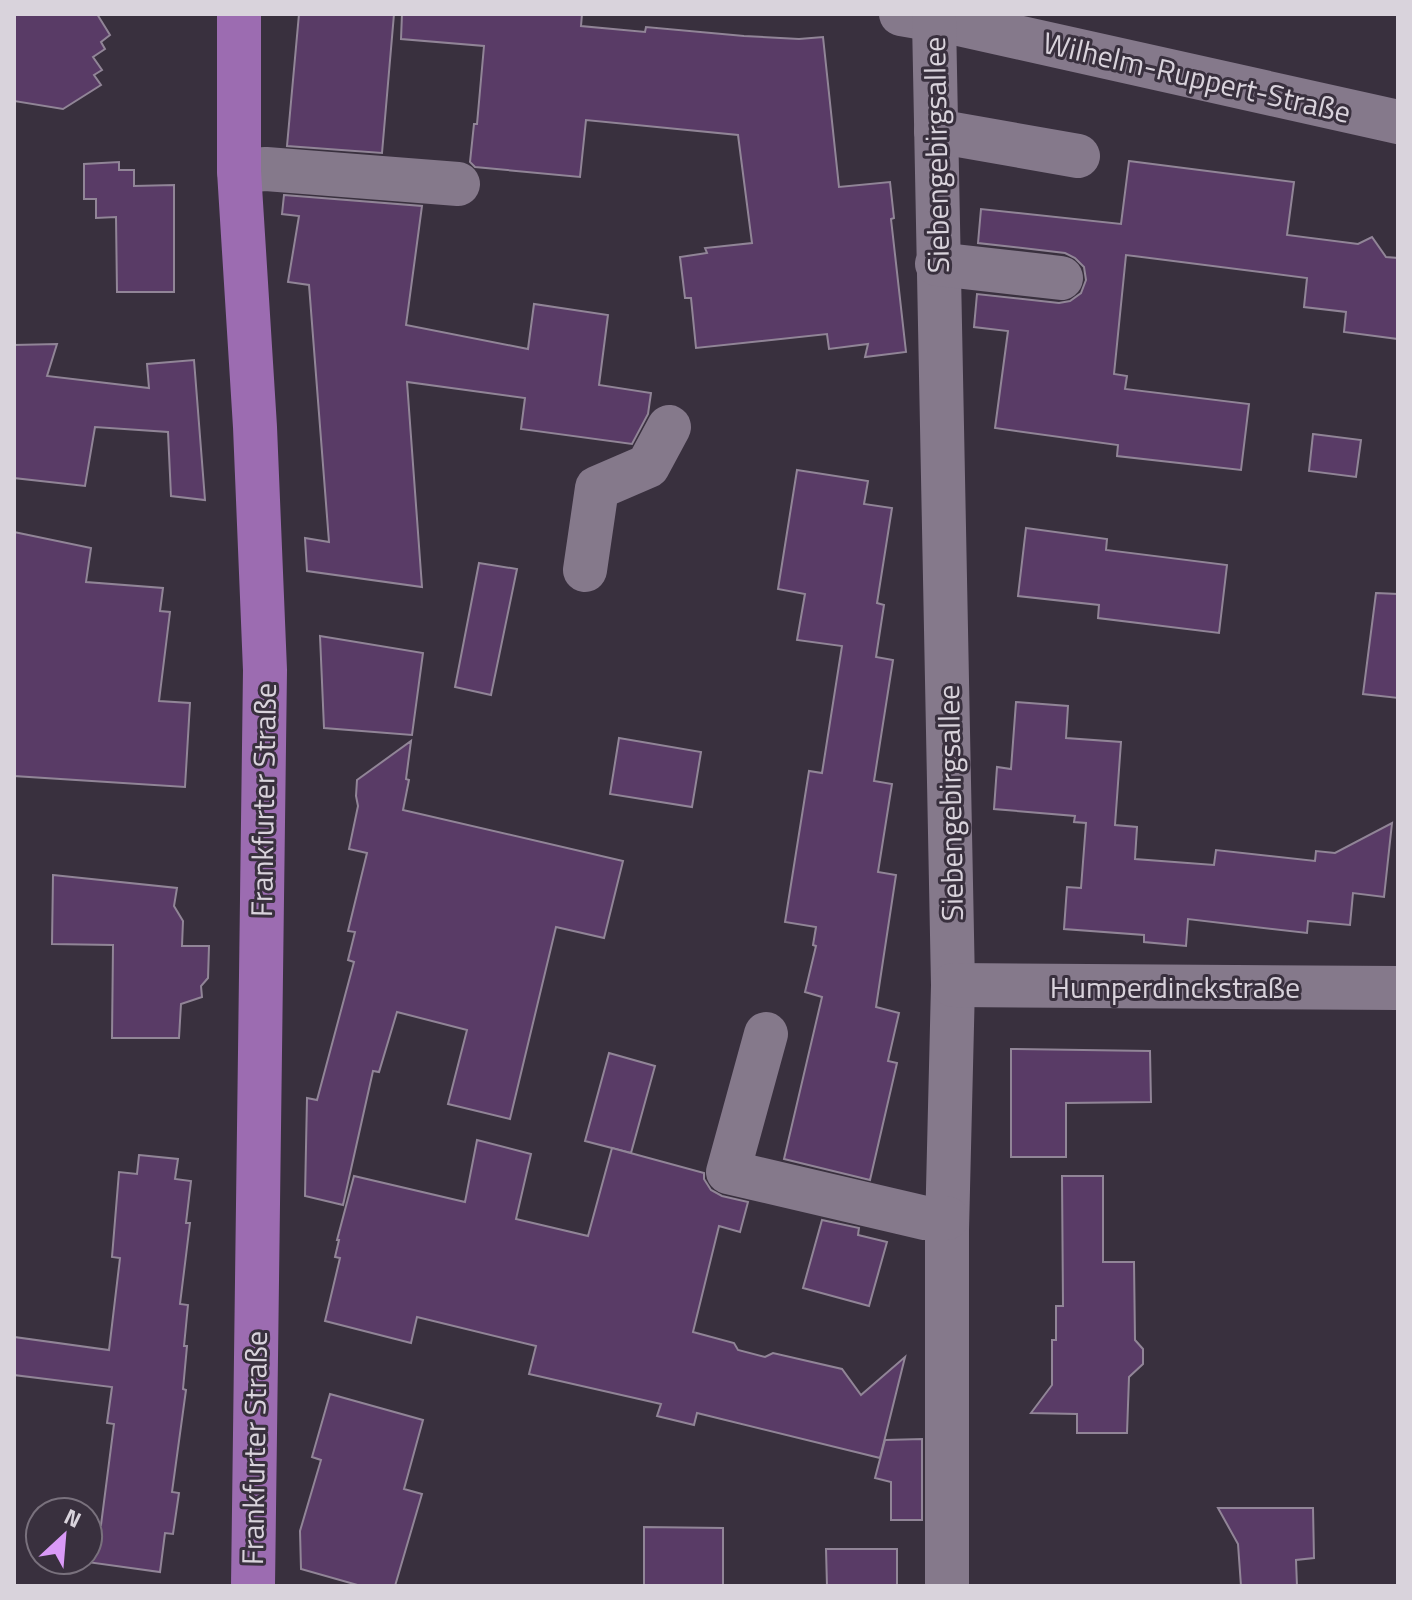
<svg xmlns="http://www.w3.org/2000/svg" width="1412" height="1600" viewBox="0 0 1412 1600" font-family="'Titillium Web',sans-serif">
<rect width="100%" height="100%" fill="#39303e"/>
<g fill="#593b66" stroke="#918597" stroke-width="2">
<path d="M 14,14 L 97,14 L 110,35 L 101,42 L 105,49 L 93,57 L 102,70 L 94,75 L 101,85 L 63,109 L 14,101 Z"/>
<path d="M 299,14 L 394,14 L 382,153 L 287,146 Z"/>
<path d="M 402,14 L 582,14 L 581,26 L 645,32 L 646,27 L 744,36 L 799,39 L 823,37 L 839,187 L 890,182 L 894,218 L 891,219 L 906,352 L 865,357 L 868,344 L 829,349 L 827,334 L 696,348 L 691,298 L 685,298 L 680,257 L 707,253 L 705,248 L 752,243 L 738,135 L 586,120 L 580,177 L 475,167 L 470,162 L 474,124 L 477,124 L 484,46 L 401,39 Z"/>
<path d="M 1129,161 L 1294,182 L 1287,235 L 1358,244 L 1372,237 L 1386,257 L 1398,258 L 1398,339 L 1344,332 L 1346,312 L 1304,307 L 1307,278 L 1126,255 L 1114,374 L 1127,376 L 1125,389 L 1249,404 L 1241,470 L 1117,456 L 1118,445 L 995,428 L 1008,331 L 974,327 L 977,294 L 1059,303 L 1070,301 L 1081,293 L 1086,280 L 1084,267 L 1075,258 L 1065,253 L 978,243 L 981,209 L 1121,224 Z"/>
<path d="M 119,162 L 119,170 L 134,170 L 134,186 L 174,185 L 174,292 L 117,292 L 116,217 L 96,218 L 96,199 L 84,199 L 84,164 Z"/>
<path d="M 284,195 L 422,206 L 406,325 L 528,349 L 534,304 L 608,315 L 599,385 L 651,393 L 648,414 L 632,444 L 521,429 L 525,398 L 407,382 L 422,587 L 307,571 L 305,538 L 329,542 L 309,285 L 288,282 L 299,216 L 282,214 Z"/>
<path d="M 57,344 L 47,376 L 149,388 L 147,364 L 194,360 L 205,500 L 171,496 L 168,432 L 95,427 L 85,486 L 14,478 L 14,345 Z"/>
<path d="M 1313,434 L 1361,440 L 1356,477 L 1309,471 Z"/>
<path d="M 797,470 L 868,481 L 864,504 L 892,508 L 877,603 L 884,605 L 876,657 L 893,660 L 874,781 L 892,784 L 878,872 L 896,875 L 876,1007 L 899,1013 L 888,1061 L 897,1063 L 870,1180 L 784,1159 L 822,997 L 805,992 L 816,946 L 813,945 L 816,927 L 785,922 L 809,771 L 822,773 L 842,646 L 797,640 L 805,594 L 778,589 Z"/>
<path d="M 1026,528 L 1107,539 L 1106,550 L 1227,565 L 1219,633 L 1098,618 L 1099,605 L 1018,596 Z"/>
<path d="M 14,532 L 91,548 L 86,582 L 163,588 L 160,611 L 170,612 L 159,701 L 190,703 L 185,787 L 14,776 Z"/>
<path d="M 479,563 L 517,569 L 491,695 L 455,687 Z"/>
<path d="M 1376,593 L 1398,594 L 1398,698 L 1363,694 Z"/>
<path d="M 320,636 L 423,653 L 412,735 L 324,728 Z"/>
<path d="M 1016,702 L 1068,706 L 1066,738 L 1121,742 L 1115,825 L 1137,827 L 1135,859 L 1214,865 L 1216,850 L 1315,861 L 1316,851 L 1335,853 L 1392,823 L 1384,897 L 1353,893 L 1350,925 L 1308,921 L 1307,933 L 1188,919 L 1186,946 L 1144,942 L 1144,935 L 1064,929 L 1067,887 L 1081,888 L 1086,823 L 1074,822 L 1075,816 L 994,809 L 997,767 L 1011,769 Z"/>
<path d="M 619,738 L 701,752 L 692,807 L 610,794 Z"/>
<path d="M 411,741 L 406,779 L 409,780 L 403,810 L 623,861 L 604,938 L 556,927 L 510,1119 L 448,1104 L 467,1030 L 397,1012 L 379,1072 L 373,1071 L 343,1205 L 305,1196 L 307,1098 L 317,1100 L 354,962 L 348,960 L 355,932 L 348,931 L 367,853 L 349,849 L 358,806 L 356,796 L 357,780 Z"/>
<path d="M 53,875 L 177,888 L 174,906 L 183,921 L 182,946 L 209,946 L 208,978 L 201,986 L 202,997 L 181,1004 L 179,1038 L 112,1038 L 113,945 L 52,944 Z"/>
<path d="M 1011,1049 L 1150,1051 L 1151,1102 L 1066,1103 L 1066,1157 L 1011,1157 Z"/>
<path d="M 609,1053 L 655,1066 L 631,1153 L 585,1141 Z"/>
<path d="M 477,1140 L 531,1154 L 516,1219 L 588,1236 L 612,1148 L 704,1173 L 704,1179 L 711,1190 L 722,1196 L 748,1202 L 740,1232 L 719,1226 L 693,1332 L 734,1343 L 738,1350 L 765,1357 L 773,1353 L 842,1369 L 861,1395 L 905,1357 L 880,1458 L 697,1413 L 694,1425 L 657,1416 L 661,1404 L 529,1374 L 536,1346 L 417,1317 L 411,1343 L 325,1321 L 340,1258 L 335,1257 L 339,1240 L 337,1240 L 354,1176 L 465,1202 Z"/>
<path d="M 139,1155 L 178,1159 L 175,1179 L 191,1181 L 186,1223 L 190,1223 L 180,1304 L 188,1305 L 184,1346 L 187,1346 L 183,1389 L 186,1390 L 172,1492 L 179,1493 L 173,1534 L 165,1533 L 160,1572 L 87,1562 L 92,1524 L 101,1525 L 114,1424 L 107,1423 L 112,1387 L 14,1375 L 14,1337 L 109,1350 L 120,1258 L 112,1257 L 119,1172 L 137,1174 Z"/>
<path d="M 1062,1176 L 1103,1176 L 1103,1262 L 1134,1262 L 1135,1340 L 1143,1349 L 1143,1364 L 1129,1377 L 1127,1433 L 1077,1433 L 1077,1414 L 1031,1413 L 1052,1385 L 1052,1340 L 1056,1340 L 1056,1306 L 1063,1306 Z"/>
<path d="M 822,1220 L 859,1228 L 858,1235 L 887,1242 L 869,1306 L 803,1288 Z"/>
<path d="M 330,1394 L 423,1420 L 404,1489 L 422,1494 L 395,1586 L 361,1586 L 301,1569 L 300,1531 L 321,1460 L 312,1457 Z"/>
<path d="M 922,1439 L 922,1520 L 891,1520 L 891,1482 L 875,1478 L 885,1440 Z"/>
<path d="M 1218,1508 L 1313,1508 L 1314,1558 L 1296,1560 L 1297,1586 L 1241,1586 L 1238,1544 Z"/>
<path d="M 644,1527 L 723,1528 L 723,1586 L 644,1586 Z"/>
<path d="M 826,1549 L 897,1549 L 897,1586 L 827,1586 Z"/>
</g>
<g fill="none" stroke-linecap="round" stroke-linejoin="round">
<g stroke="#85798b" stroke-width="44">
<path d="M 901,14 L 959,24 L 1398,122"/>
<path d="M 934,20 L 953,985 L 947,1230 L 947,1586"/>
<path d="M 936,131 L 1078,156"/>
<path d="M 239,171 L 266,169 L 458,184"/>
<path d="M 937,264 L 1061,278"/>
<path d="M 585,570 L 597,488 L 648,466 L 669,427"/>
<path d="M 953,985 L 1398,988"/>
<path d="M 766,1034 L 728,1172 L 925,1218 L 947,1218"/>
</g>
<path stroke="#9c6cb1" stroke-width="44" d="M 239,14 L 239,171 L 255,427 L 265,670 L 253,1586"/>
</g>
<g text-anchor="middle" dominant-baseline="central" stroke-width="6" stroke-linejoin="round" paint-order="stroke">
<g font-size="30" fill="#d9d3dc" stroke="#39303e">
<text transform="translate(1197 77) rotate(13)">Wilhelm-Ruppert-Straße</text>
<text transform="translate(936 155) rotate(-91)">Siebengebirgsallee</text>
<text transform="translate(263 800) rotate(-89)">Frankfurter Straße</text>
<text transform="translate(950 803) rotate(-91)">Siebengebirgsallee</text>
<text x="1175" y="987">Humperdinckstraße</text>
<text transform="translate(254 1448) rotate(-89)">Frankfurter Straße</text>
</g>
</g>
<rect width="1412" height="1600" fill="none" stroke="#d9d3dc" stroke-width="32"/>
<g transform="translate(64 1536) rotate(26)"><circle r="38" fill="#39303e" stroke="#79717d" stroke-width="2"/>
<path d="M0-6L14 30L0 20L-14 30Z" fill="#da9af7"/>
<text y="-12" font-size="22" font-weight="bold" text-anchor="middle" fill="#d9d3dc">N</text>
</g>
</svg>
